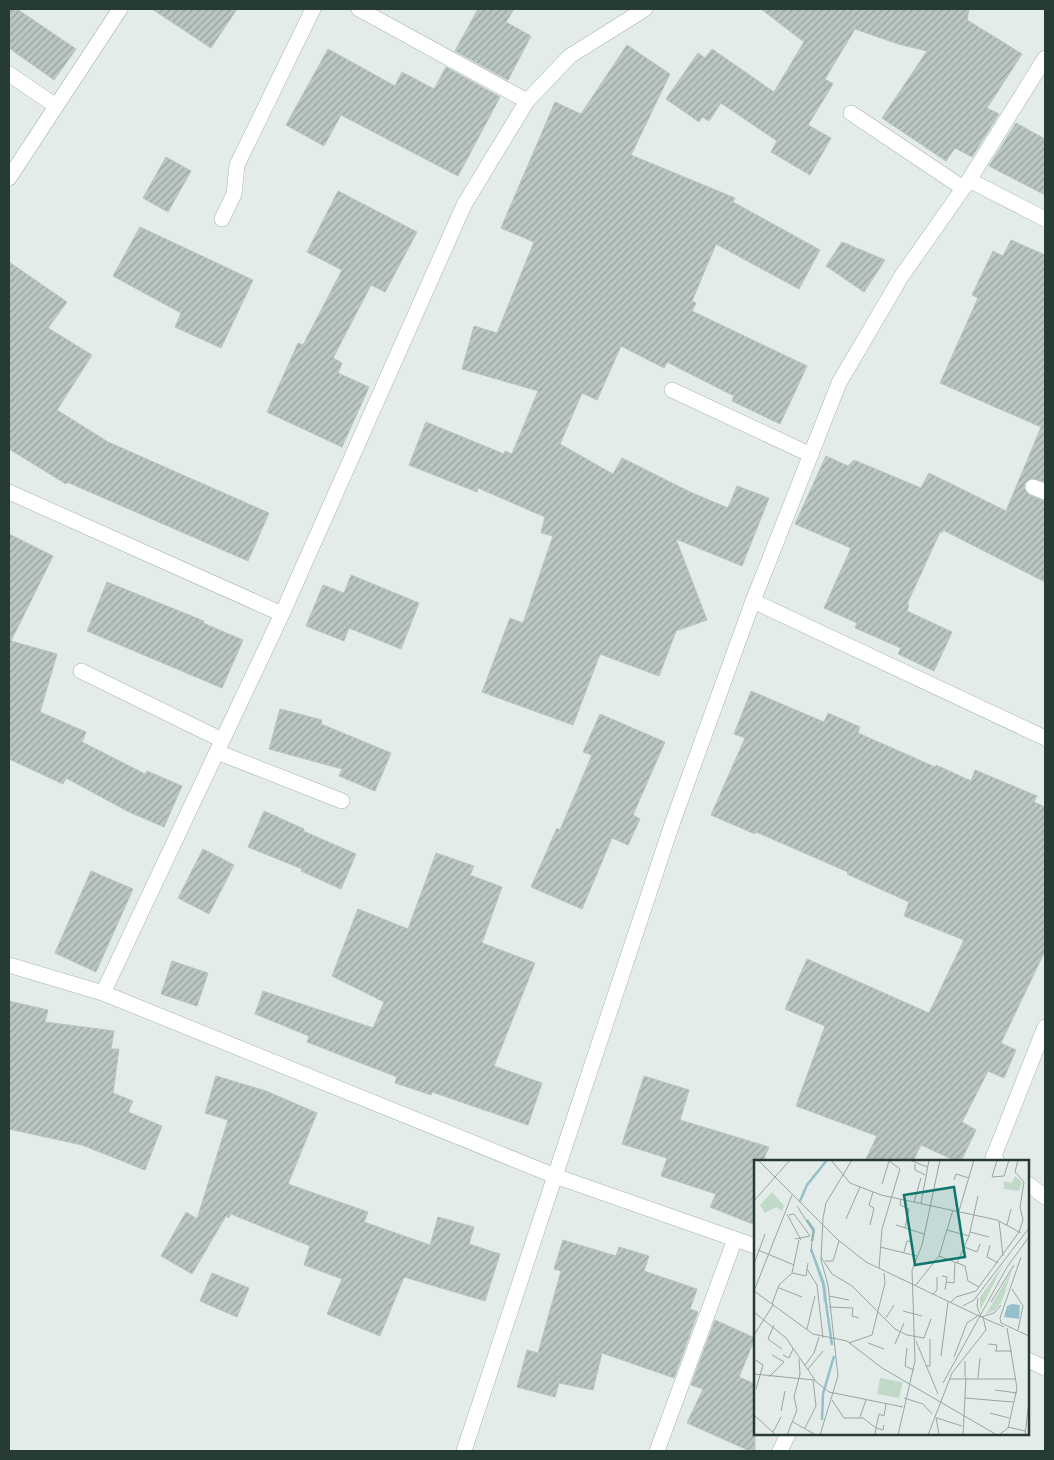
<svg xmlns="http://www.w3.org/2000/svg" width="1054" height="1460" viewBox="0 0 1054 1460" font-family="Rubik,sans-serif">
<defs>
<pattern id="building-hatch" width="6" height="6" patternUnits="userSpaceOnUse" patternTransform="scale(1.25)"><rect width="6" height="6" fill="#bac6c2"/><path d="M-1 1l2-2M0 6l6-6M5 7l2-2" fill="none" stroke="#97a29e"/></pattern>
</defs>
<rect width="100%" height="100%" fill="#e4ece9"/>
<g fill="url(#building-hatch)" stroke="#b7c5bf">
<path d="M 9,9 L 17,9 L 76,49 L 54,80 L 9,48 Z"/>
<path d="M 152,9 L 237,9 L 211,48 Z"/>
<path d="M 478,9 L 514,9 L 506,22 L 531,36 L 508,80 L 455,51 Z"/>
<path d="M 761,9 L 969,9 L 967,20 L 1022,54 L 987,108 L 999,114 L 972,157 L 955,148 L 946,161 L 882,118 L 927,51 L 898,44 L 855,29 L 825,79 L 833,84 L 808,125 L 831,138 L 810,175 L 771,152 L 777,141 L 721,103 L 709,121 L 702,117 L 699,122 L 666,99 L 698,53 L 705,58 L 712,49 L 774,92 L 804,42 Z"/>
<path d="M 627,45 L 670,74 L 631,155 L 735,198 L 733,202 L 820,250 L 799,289 L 716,244 L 692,301 L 696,303 L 692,311 L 807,366 L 780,424 L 732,401 L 734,396 L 667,362 L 664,368 L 621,346 L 597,400 L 582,393 L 560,444 L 613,474 L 622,458 L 690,492 L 728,508 L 737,486 L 769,498 L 742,566 L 676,539 L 707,620 L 676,631 L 659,676 L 600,654 L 573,725 L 482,692 L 510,618 L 523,623 L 553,536 L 541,533 L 545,517 L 478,488 L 477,492 L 409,465 L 426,422 L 504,454 L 505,451 L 512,454 L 538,391 L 462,369 L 474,326 L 497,333 L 534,242 L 501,228 L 555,102 L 581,114 Z"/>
<path d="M 328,49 L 395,86 L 402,72 L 434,89 L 446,67 L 500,97 L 458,176 L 341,115 L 324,146 L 286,125 Z"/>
<path d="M 1016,123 L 1045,139 L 1045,195 L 989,166 Z"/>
<path d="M 166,157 L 191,171 L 168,212 L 143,198 Z"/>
<path d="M 338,191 L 417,232 L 385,292 L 371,285 L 333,358 L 342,363 L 338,373 L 369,387 L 342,447 L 267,412 L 298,343 L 303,345 L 342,270 L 307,252 Z"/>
<path d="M 140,227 L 253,280 L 221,348 L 175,327 L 181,313 L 113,276 Z"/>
<path d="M 1011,240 L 1045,255 L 1045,482 L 1031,478 L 1025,483 L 1024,488 L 1029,495 L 1045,501 L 1045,582 L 943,530 L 942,533 L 940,532 L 907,604 L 909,605 L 907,611 L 952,632 L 934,671 L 898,654 L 901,648 L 855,628 L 857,623 L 824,608 L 851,548 L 795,524 L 826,456 L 848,466 L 854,460 L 921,488 L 929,473 L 1006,511 L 1041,427 L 940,383 L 978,298 L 972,295 L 993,251 L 1003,256 Z"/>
<path d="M 842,242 L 885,260 L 864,292 L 826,266 Z"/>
<path d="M 9,262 L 67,302 L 48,328 L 92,355 L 57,410 L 108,442 L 269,513 L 248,561 L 67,482 L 66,484 L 9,449 Z"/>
<path d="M 9,534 L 53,556 L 11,641 L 57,654 L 40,712 L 86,732 L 82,742 L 145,774 L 147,771 L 182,786 L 164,827 L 129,812 L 66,778 L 63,784 L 9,759 Z"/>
<path d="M 351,575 L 419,603 L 401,649 L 349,628 L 344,641 L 306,626 L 323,585 L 344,593 Z"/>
<path d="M 107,582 L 204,621 L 203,623 L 243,640 L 222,688 L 87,631 Z"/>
<path d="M 751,691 L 824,722 L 828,713 L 860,727 L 858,733 L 935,767 L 936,765 L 971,781 L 975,770 L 1037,796 L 1034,802 L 1045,807 L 1045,951 L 1001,1043 L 1016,1050 L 1004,1078 L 988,1071 L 962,1122 L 976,1130 L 961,1161 L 956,1161 L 921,1145 L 913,1161 L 865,1161 L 877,1136 L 796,1106 L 825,1026 L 785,1009 L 807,959 L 929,1013 L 964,940 L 904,916 L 909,902 L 847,874 L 848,872 L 756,832 L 755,834 L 711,815 L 745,738 L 734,734 Z"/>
<path d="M 280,709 L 322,720 L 321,724 L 391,753 L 375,791 L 339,776 L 342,769 L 269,749 Z"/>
<path d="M 600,714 L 665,742 L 633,815 L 640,819 L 628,845 L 612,838 L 582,909 L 531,887 L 557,828 L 560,830 L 592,755 L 583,752 Z"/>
<path d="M 264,811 L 304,829 L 303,831 L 356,854 L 341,889 L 301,871 L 302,869 L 248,847 Z"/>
<path d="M 203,849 L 234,865 L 209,914 L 178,898 Z"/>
<path d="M 436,853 L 474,866 L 470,875 L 502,887 L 482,943 L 535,963 L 494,1066 L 542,1083 L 528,1125 L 432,1092 L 431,1095 L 395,1083 L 397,1077 L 307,1042 L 309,1036 L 255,1014 L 263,991 L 373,1028 L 384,1002 L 332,976 L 358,909 L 408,929 Z"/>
<path d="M 91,871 L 133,889 L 96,972 L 55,953 Z"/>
<path d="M 172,961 L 208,973 L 197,1006 L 161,994 Z"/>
<path d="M 9,1001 L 48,1010 L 45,1022 L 114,1031 L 111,1049 L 119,1049 L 113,1093 L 133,1101 L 128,1112 L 162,1126 L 145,1170 L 82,1145 L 9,1129 Z"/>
<path d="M 216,1076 L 266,1091 L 317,1113 L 288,1184 L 368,1212 L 364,1222 L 430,1245 L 438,1217 L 474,1227 L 469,1244 L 500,1254 L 485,1301 L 404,1277 L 380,1336 L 327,1314 L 342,1279 L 304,1265 L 310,1246 L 231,1214 L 229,1218 L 226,1216 L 192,1274 L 161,1256 L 186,1212 L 197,1219 L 228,1120 L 205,1113 Z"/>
<path d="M 644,1076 L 689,1090 L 680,1120 L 769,1147 L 763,1161 L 755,1161 L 755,1225 L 710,1207 L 716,1194 L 661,1176 L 667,1158 L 622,1144 Z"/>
<path d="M 563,1240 L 616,1256 L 619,1247 L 649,1256 L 644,1271 L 697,1289 L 690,1309 L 698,1312 L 674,1378 L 602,1353 L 593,1390 L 559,1383 L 555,1397 L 517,1387 L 527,1350 L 538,1353 L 561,1271 L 554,1269 Z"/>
<path d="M 212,1273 L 249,1288 L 237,1317 L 200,1301 Z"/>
<path d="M 715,1320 L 755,1338 L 739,1377 L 755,1384 L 755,1451 L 750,1451 L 687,1423 L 703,1389 L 691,1385 Z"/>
</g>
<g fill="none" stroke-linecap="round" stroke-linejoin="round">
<defs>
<g id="street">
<path d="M 359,9 L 527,101"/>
<path d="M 9,74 L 56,106"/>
<path d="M 851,113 L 963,188"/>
<path d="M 9,178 L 120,9"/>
<path d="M 969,180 L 1045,219"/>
<path d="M 222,219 L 234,194 L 237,165 L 313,9"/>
<path d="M 672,390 L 811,455"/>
<path d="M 1033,487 L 1045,492"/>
<path d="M 9,492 L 282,614"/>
<path d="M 753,601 L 1045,738"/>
<path d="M 81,671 L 222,740"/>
<path d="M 217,752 L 342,801"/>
<path d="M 9,965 L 103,993 L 555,1176 L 755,1246"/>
<path d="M 103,993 L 282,614 L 464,205 L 527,101 L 570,56 L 645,9"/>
<path d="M 997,1161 L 993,1158 L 1045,1027"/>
<path d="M 555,1176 L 672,824 L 753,601 L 839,383 L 901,277 L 969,180 L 1045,58"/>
<path d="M 1028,1184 L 1045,1197"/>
<path d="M 1028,1360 L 1045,1368"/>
<path d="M 657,1451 L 735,1239"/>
<path d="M 780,1451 L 788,1434"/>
</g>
<path id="secondary" d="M 464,1451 L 555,1176"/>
</defs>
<use href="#street" stroke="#a7b3b0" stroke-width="16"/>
<use href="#secondary" stroke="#a4b6b0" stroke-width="16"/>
<use href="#street" stroke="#fff" stroke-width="15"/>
<use href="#secondary" stroke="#fff" stroke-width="15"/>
</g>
<g transform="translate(754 1160)">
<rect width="275" height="275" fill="#e4ece9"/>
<path d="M 250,104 L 226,150 L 226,137 ZM 258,110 L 248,141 L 241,150 L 232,154 Z" fill="#c0dac7"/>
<path d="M 62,100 L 72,126 L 73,142 L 69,142 L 69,129 L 60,101 Z" fill="#c0dac7"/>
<path d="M 261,16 L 268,22 L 265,31 L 250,29 L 250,21 L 258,23 ZM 18,32 L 30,46 L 28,51 L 22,47 L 11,53 L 6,45 Z" fill="#c0dac7"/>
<path d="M 126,218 L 149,222 L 145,238 L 123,234 Z" fill="#c0dac7"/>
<path d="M 258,144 L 266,145 L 265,159 L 250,157 L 253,146 Z" fill="#93c0ca"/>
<path fill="none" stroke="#93c0ca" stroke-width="2.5" d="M 46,41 L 53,25 L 73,0M 53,60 L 60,70 L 58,81M 57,89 L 69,122 L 78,185M 68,260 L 69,234 L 80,196"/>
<path fill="none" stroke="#98a5a1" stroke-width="1" d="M 4,0 L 83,79 L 112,102 L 227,157M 77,0 L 96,23 L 127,35 L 243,60 L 267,73M 156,0 L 173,7M 243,0 L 238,17 L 250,16 L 255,0M 161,4 L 161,10 L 171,15M 200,20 L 202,14 L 215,18M 128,24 L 135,1M 147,39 L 146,45 L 155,49 L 151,68M 0,41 L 36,0M 160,42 L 167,18M 167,43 L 175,0M 43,46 L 59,71 L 57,92M 205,51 L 220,0M 33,54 L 47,80M 35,55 L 40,54 L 56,76 L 41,79M 92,59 L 106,27M 245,61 L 249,96M 116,65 L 120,48 L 115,45 L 119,32M 142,65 L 170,74M 253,65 L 257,49M 193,70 L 215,76 L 224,36M 216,72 L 235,77M 236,85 L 233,97 L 244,103M 126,87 L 163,96M 210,87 L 223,92 L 226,84M 4,90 L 40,105M 150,92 L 153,81 L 158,82M 185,96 L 211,106 L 214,121 L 225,127M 67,97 L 78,114 L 98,126 L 141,169 L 153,175 L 170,178 L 177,159M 267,97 L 246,158 L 247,163 L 275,176M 71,101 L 79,101 L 85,81M 203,103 L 215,76M 0,104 L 11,74M 125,108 L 128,69 L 146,9 L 134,0M 53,109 L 63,125 L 69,178M 38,113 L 52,116 L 54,103M 188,116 L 193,117 L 191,130M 192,122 L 200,123 L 201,102M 161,126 L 185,96 L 199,50M 25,128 L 48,137M 258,129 L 269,146 L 264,170M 0,131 L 59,174 L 93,181 L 128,208 L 243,275M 0,131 L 38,35M 179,134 L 183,130 L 183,117M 75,136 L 95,140M 224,138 L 223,146 L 227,157M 197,142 L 202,137 L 222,131 L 265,72 L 269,60 L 266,47 L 270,22 L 261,12 L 264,0M 237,142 L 260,105M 18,144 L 25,125 L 38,113 L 45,80M 209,146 L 220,140 L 275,68M 75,147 L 99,148 L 98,156 L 105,158M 149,151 L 168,156M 0,152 L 32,178 L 61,220M 227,157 L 250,167M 227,157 L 240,153 L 247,145M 132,158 L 140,145M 20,165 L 14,179 L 28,189M 53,169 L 61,136M 0,175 L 19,145M 162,181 L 184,234M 95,183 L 118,175 L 131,123 L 130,113M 114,183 L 130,189M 141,184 L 150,163M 234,184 L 243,185 L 242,191M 153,188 L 151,206 L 160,210M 241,191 L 258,191M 29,195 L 35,198 L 39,189M 187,196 L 194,142M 200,197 L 213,163 L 225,155M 0,199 L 9,205 L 2,229M 51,205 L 60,193 L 65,177M 172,206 L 176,206 L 176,179M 54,209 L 69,191M 0,214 L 60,220 L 75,232 L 149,247M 15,217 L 30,202 L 18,195M 211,217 L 211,201M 224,218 L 226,198M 196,219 L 262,219M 189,223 L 253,107 L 275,77M 241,230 L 263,233M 150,238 L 169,244 L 178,254M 211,238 L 259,242M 78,240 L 90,258 L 109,258 L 122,268 L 121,275M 27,251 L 31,231M 236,253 L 255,258M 0,255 L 22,275M 106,257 L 112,240M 182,257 L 185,275M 183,258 L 208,266M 39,262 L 62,275M 130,265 L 129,270 L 122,268 L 125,254 L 130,256 L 132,244M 254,267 L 271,271M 51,268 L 62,246 L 59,220M 19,272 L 27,257M 33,275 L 43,250 L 40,237 L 46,214 L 45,199M 66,275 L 84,216 L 74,125 L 67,100 L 69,58 L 72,43 L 98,0M 144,275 L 161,201 L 158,110 L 168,85 L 186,0M 174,275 L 198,213 L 232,170 L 229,157M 209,275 L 212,217M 245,275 L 254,268 L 263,228 L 253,168M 271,275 L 275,241"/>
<path fill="#0f766e" fill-opacity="0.15" stroke="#0f766e" stroke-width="2.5" d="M 200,27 L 211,97 L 161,105 L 150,35 Z"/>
<rect width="275" height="275" fill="none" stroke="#263b36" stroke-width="2.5"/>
</g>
<rect width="1054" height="1460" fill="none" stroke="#263b36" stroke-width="20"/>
</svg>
